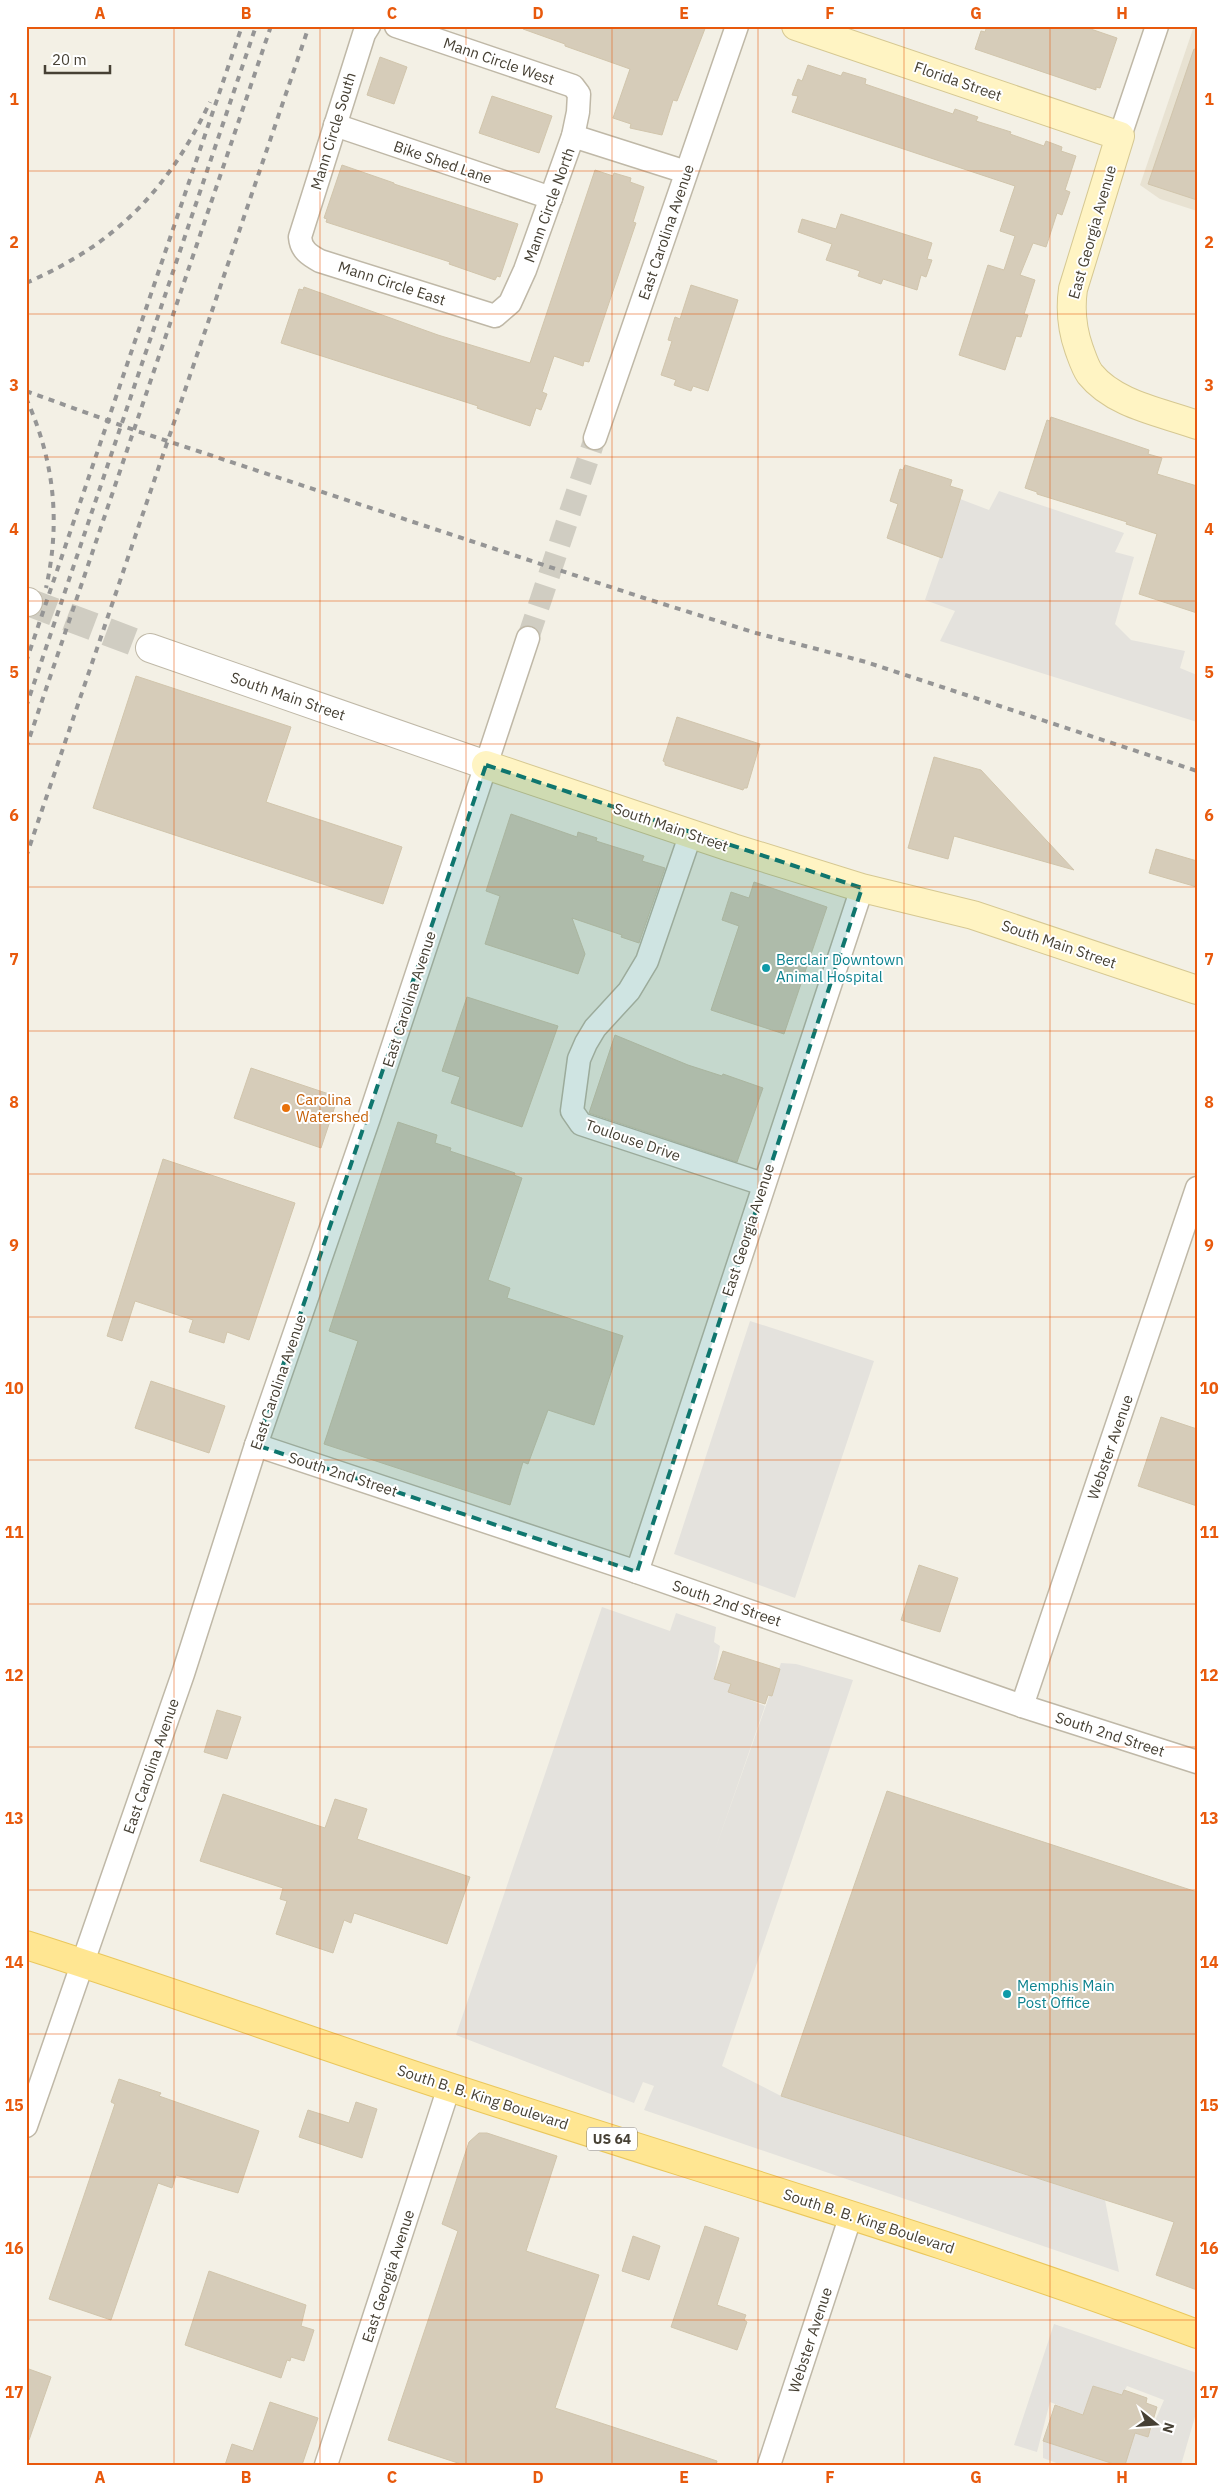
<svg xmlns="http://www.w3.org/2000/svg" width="1223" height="2491" viewBox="0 0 1223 2491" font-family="'IBM Plex Sans',sans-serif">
<rect width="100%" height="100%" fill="#f3f0e5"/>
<path fill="#e8e2d2" d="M 1194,26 L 1197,26 L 1197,211 L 1160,199 L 1140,185 Z"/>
<g fill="#e4e2dd">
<path d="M 999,491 L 1124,533 L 1115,552 L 1134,557 L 1115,624 L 1131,640 L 1185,651 L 1180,668 L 1197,675 L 1197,722 L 940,641 L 955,611 L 925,600 L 960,499 L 989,510 Z"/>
<path d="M 750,1321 L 874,1361 L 795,1598 L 674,1554 Z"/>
<path d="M 602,1607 L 670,1631 L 676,1613 L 716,1627 L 714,1642 L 720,1646 L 714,1679 L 731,1684 L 728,1691 L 765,1706 L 716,1847 L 781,1663 L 796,1664 L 853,1680 L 722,2066 L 781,2096 L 1105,2200 L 1119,2272 L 644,2110 L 654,2086 L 643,2082 L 634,2103 L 456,2035 Z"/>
<path d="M 1054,2324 L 1197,2373 L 1197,2410 L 1181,2465 L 1125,2465 L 1135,2433 L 1148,2437 L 1164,2400 L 1127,2386 L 1122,2395 L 1093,2386 L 1083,2415 L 1050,2402 L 1037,2452 L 1014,2445 Z"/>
<path d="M 1043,2441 L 1117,2465 L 1062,2465 L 1043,2458 Z"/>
</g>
<g fill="#d6ccb9" stroke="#d1c5ac">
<path d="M 523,26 L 706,26 L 677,101 L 673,100 L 662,135 L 630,128 L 631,124 L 613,118 L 630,69 L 565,46 L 565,44 L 523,29 Z"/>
<path d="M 987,26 L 1082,26 L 1117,38 L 1100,88 L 1096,87 L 1096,90 L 975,49 L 981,31 L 985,32 Z"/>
<path d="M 1194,49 L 1197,50 L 1197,200 L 1148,184 Z"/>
<path d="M 380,57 L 407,67 L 394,104 L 367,95 Z"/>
<path d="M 808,65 L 841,76 L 843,72 L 866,79 L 865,84 L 953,114 L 955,109 L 978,117 L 976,121 L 1011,132 L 1010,134 L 1044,146 L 1046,141 L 1062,147 L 1061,151 L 1076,156 L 1065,190 L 1070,192 L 1062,215 L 1057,213 L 1046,247 L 1033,243 L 1020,275 L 1035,280 L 1024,314 L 1028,315 L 1021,337 L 1016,336 L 1005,370 L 959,355 L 988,265 L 1004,270 L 1015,236 L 1000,231 L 1015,186 L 792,112 L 798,96 L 792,95 L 798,79 L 802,81 Z"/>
<path d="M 492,96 L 552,116 L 539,153 L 479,133 Z"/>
<path d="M 342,165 L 394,183 L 394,184 L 518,224 L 500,277 L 497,276 L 495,280 L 449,264 L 450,262 L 326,222 L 327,219 L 324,218 Z"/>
<path d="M 595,170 L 613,176 L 614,173 L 631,178 L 630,182 L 644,187 L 633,222 L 636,223 L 589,362 L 584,361 L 583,366 L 554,356 L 542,392 L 547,394 L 541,410 L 536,408 L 530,426 L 477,408 L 478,406 L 281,343 L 299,289 L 303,290 L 304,287 L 438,335 L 530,363 Z"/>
<path d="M 841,214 L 932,243 L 927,259 L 932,260 L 926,277 L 921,275 L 917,290 L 883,279 L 881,284 L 858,276 L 860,271 L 826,260 L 832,244 L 798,232 L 802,219 L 836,229 Z"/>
<path d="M 691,285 L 738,300 L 708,391 L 693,386 L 691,391 L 674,385 L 676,380 L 661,375 L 672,341 L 668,340 L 675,317 L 680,319 Z"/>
<path d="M 1051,417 L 1149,450 L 1148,454 L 1162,458 L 1157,474 L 1197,486 L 1197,613 L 1139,594 L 1157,534 L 1126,524 L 1127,522 L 1037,494 L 1037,492 L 1025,488 L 1047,420 L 1050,421 Z"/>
<path d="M 905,465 L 952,480 L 950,486 L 963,490 L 942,558 L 887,538 L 898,504 L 890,501 L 900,469 L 903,470 Z"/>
<path d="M 136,676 L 291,727 L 266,802 L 402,847 L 383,904 L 93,808 Z"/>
<path d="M 677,717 L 760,744 L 747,788 L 744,788 L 743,790 L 665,765 L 665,762 L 663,761 Z"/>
<path d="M 934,757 L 981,770 L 1074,870 L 954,836 L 948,859 L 908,848 Z"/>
<path d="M 511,814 L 577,837 L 578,832 L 597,838 L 596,841 L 644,856 L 642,861 L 665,868 L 639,943 L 621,937 L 622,935 L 572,918 L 585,954 L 578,974 L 485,944 L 500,896 L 486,891 Z"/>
<path d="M 1156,849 L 1197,861 L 1197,887 L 1149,873 Z"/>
<path d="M 754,882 L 827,907 L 784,1034 L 711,1010 L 739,926 L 722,920 L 731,892 L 749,898 Z"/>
<path d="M 467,997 L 558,1026 L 522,1127 L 451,1103 L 460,1077 L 442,1071 Z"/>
<path d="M 615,1035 L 688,1065 L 722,1076 L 723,1074 L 763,1088 L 737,1162 L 589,1113 Z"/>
<path d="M 251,1068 L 338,1097 L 321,1148 L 234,1118 Z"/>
<path d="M 398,1122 L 437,1135 L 435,1143 L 451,1148 L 450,1151 L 515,1173 L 514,1175 L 522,1178 L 488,1280 L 510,1288 L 507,1298 L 623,1336 L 594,1425 L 548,1410 L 528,1464 L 523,1462 L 510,1505 L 324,1444 L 358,1341 L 329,1331 Z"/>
<path d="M 163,1159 L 295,1203 L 249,1340 L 227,1332 L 224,1343 L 189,1332 L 193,1320 L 135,1301 L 122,1341 L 107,1336 Z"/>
<path d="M 151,1381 L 225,1406 L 209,1453 L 135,1428 Z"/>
<path d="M 1161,1417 L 1197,1429 L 1197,1506 L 1138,1486 Z"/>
<path d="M 919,1565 L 958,1578 L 940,1632 L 901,1620 Z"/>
<path d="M 723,1651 L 780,1669 L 772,1696 L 768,1695 L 765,1704 L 728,1692 L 731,1684 L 714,1679 Z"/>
<path d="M 217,1710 L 241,1717 L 227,1759 L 204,1752 Z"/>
<path d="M 887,1791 L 1197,1892 L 1197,2290 L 1156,2275 L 1174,2222 L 781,2096 Z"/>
<path d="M 223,1794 L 325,1828 L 335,1799 L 367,1809 L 357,1839 L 470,1877 L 447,1944 L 354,1913 L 351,1923 L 344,1920 L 333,1953 L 276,1934 L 287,1901 L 280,1899 L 283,1888 L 200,1861 Z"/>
<path d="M 119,2079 L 161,2093 L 159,2096 L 259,2131 L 238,2193 L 176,2175 L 172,2188 L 158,2183 L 111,2320 L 49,2299 L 115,2104 L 111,2102 Z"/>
<path d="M 356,2102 L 377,2109 L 362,2158 L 299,2137 L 308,2110 L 349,2123 Z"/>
<path d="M 479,2133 L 487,2133 L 557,2156 L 526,2251 L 599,2275 L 555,2408 L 717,2461 L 716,2465 L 464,2465 L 388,2440 L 458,2231 L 442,2224 L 469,2142 Z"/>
<path d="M 705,2226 L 739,2238 L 717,2305 L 746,2315 L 744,2320 L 747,2322 L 737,2350 L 671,2327 Z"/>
<path d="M 633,2236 L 660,2246 L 649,2280 L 622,2271 Z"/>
<path d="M 209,2271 L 306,2305 L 301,2326 L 314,2330 L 304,2361 L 291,2357 L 290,2361 L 287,2360 L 281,2378 L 185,2345 Z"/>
<path d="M 26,2368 L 51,2377 L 29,2440 L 26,2439 Z"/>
<path d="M 1093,2386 L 1122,2395 L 1124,2390 L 1147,2398 L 1146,2403 L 1157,2407 L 1148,2437 L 1135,2433 L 1125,2465 L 1117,2465 L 1043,2441 L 1055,2405 L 1083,2415 Z"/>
<path d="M 270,2402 L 318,2418 L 302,2465 L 225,2465 L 232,2444 L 253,2451 Z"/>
</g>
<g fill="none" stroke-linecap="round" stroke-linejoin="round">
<path stroke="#d0cdc2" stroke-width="22" stroke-dasharray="22 11" stroke-linecap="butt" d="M 528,638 L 595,438"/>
<path stroke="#d0cdc2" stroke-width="28" stroke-dasharray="28 14" stroke-linecap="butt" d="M 28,602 L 150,648"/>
<defs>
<g id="minor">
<path d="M 369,26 L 364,34 L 300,237 C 301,250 309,255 320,261 L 495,316 L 510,303 L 525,270 L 573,136 L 578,112 L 579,94 L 573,86 L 396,26"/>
<path d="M 335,125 L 551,198"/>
<path d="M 573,136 L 686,172"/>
<path d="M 1120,136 L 1157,26"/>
<path d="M 595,438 L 737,26"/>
<path d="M 691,833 L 647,961 L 629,991 L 595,1028 L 586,1043 L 579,1059 L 572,1111 L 581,1124 L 763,1184"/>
<path d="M 256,1445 L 637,1572 L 1022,1706 L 1197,1762"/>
<path d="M 637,1572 L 862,888"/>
<path d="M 1022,1706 L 1197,1188"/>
<path d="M 26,2126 L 183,1674 L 256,1445 L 369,1118 L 528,638"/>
<path d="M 326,2465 L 449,2087"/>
<path d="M 769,2465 L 851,2215"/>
</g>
<g id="tertiary">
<path d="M 26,602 L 28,602"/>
<path d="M 150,648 L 486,765"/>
</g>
<g id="secondary">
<path d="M 796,26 L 1120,136 L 1073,289 C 1070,310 1072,329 1079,349 C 1082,357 1085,367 1090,374 C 1115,405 1162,412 1197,425"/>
<path d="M 486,765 L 733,848 L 862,888 L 973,915 L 1197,990"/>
</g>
<path id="primary" d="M 26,1945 C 168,1990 308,2041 449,2087 C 699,2169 951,2242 1197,2334"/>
</defs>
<use href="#minor" stroke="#bfb8a7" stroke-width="25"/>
<use href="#tertiary" stroke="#bfb8a7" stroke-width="30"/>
<use href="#secondary" stroke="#d6c892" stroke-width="30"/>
<use href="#primary" stroke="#eac75c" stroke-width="30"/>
<use href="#minor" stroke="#fff" stroke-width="22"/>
<use href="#tertiary" stroke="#fff" stroke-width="28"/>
<use href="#secondary" stroke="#fff4c3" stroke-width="28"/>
<use href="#primary" stroke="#ffe692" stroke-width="28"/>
<g stroke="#959595" stroke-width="4" stroke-dasharray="6 6" stroke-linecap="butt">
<path d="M 26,283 C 116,244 168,190 210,102"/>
<path d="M 26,391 L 134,430 L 644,598 L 756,633 L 866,662 L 1197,771"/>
<path d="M 26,398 C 54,460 61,521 46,588"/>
<path d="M 26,662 L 242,26"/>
<path d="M 26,707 L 256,26"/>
<path d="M 26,748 L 271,26"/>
<path d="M 26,857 L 309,26"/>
</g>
</g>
<path fill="#0f766e" fill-opacity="0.2" stroke="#0f766e" stroke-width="4" stroke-dasharray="10 6" stroke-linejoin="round" d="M 486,765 L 862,888 L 637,1572 L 256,1445 Z"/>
<path fill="none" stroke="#e8590c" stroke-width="1" stroke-opacity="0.55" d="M 174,26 L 174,2465M 320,26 L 320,2465M 466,26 L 466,2465M 612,26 L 612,2465M 758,26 L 758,2465M 904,26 L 904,2465M 1050,26 L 1050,2465M 26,171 L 1197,171M 26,314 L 1197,314M 26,457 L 1197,457M 26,601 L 1197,601M 26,744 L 1197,744M 26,887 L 1197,887M 26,1031 L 1197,1031M 26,1174 L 1197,1174M 26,1317 L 1197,1317M 26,1460 L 1197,1460M 26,1604 L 1197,1604M 26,1747 L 1197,1747M 26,1890 L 1197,1890M 26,2034 L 1197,2034M 26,2177 L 1197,2177M 26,2320 L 1197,2320"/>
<g fill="#0f9aa8" stroke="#fff" stroke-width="2">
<circle cx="766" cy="968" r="5"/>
<circle cx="1007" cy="1994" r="5"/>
</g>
<circle fill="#e8710a" stroke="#fff" stroke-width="2" cx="286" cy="1108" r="5"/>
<g text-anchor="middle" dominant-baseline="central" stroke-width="4" stroke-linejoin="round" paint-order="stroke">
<rect fill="#fff" stroke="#7e7971" stroke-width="1" x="587" y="2127.5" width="50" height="23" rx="4"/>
<g font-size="14" font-weight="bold" fill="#464034">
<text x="612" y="2139">US 64</text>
</g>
<g font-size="15" fill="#464034" stroke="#fff">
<text transform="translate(499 61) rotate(19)">Mann Circle West</text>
<text transform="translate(958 81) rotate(19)">Florida Street</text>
<text transform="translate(333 131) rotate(-73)">Mann Circle South</text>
<text transform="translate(443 162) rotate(19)">Bike Shed Lane</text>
<text transform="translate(549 205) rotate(-70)">Mann Circle North</text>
<text transform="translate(666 232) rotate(-71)">East Carolina Avenue</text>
<text transform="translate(1092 232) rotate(-74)">East Georgia Avenue</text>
<text transform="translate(392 283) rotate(18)">Mann Circle East</text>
<text transform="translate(288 696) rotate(19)">South Main Street</text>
<text transform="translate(671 827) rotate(19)">South Main Street</text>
<text transform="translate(1059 944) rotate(19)">South Main Street</text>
<text transform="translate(409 999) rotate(-72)">East Carolina Avenue</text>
<text transform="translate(633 1140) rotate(19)">Toulouse Drive</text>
<text transform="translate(748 1230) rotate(-72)">East Georgia Avenue</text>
<text transform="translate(278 1382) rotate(-71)">East Carolina Avenue</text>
<text transform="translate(1110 1447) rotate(-71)">Webster Avenue</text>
<text transform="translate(343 1474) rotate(18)">South 2nd Street</text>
<text transform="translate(727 1603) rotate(19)">South 2nd Street</text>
<text transform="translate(1110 1734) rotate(18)">South 2nd Street</text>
<text transform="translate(151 1766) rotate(-71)">East Carolina Avenue</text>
<text transform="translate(483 2097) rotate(18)">South B. B. King Boulevard</text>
<text transform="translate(869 2221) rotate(18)">South B. B. King Boulevard</text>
<text transform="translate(388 2276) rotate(-72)">East Georgia Avenue</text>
<text transform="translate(810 2340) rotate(-72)">Webster Avenue</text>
</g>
<g font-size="15" fill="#0d838f" stroke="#fff" text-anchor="start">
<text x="776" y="959">Berclair Downtown<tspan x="776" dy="17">Animal Hospital</tspan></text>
<text x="1017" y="1985">Memphis Main<tspan x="1017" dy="17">Post Office</tspan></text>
</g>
<g font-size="15" fill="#c56008" stroke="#fff" text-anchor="start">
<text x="296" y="1099">Carolina<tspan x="296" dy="17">Watershed</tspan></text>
</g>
</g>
<rect width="1223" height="2491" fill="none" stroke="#ffffff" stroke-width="55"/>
<g transform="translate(1156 2424) rotate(107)" stroke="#ffffff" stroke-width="4" paint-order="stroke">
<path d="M0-4L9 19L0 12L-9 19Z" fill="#464034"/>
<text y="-8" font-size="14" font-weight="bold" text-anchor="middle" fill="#464034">N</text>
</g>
<path d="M45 65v8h65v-8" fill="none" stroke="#464034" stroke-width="2.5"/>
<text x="52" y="65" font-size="15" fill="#464034" stroke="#ffffff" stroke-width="4" paint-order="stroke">20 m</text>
<rect x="28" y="28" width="1168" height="2436" fill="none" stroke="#e8590c" stroke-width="2"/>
<g font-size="16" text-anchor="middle" font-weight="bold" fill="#e8590c">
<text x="100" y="19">A</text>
<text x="246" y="19">B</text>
<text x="392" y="19">C</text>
<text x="538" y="19">D</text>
<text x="684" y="19">E</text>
<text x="830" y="19">F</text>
<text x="976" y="19">G</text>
<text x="1122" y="19">H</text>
<text x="14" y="105">1</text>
<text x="1209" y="105">1</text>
<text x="14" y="248">2</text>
<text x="1209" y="248">2</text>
<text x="14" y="391">3</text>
<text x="1209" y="391">3</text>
<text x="14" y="535">4</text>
<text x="1209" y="535">4</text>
<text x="14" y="678">5</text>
<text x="1209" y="678">5</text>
<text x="14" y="821">6</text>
<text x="1209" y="821">6</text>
<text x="14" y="965">7</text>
<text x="1209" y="965">7</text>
<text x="14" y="1108">8</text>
<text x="1209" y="1108">8</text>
<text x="14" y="1251">9</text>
<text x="1209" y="1251">9</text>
<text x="14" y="1394">10</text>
<text x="1209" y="1394">10</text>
<text x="14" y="1538">11</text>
<text x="1209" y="1538">11</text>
<text x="14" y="1681">12</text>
<text x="1209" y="1681">12</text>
<text x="14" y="1824">13</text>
<text x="1209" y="1824">13</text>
<text x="14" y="1968">14</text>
<text x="1209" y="1968">14</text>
<text x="14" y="2111">15</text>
<text x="1209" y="2111">15</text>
<text x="14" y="2254">16</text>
<text x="1209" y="2254">16</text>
<text x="14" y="2398">17</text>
<text x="1209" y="2398">17</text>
<text x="100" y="2483">A</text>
<text x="246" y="2483">B</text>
<text x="392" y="2483">C</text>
<text x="538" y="2483">D</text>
<text x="684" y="2483">E</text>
<text x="830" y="2483">F</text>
<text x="976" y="2483">G</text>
<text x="1122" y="2483">H</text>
</g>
</svg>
